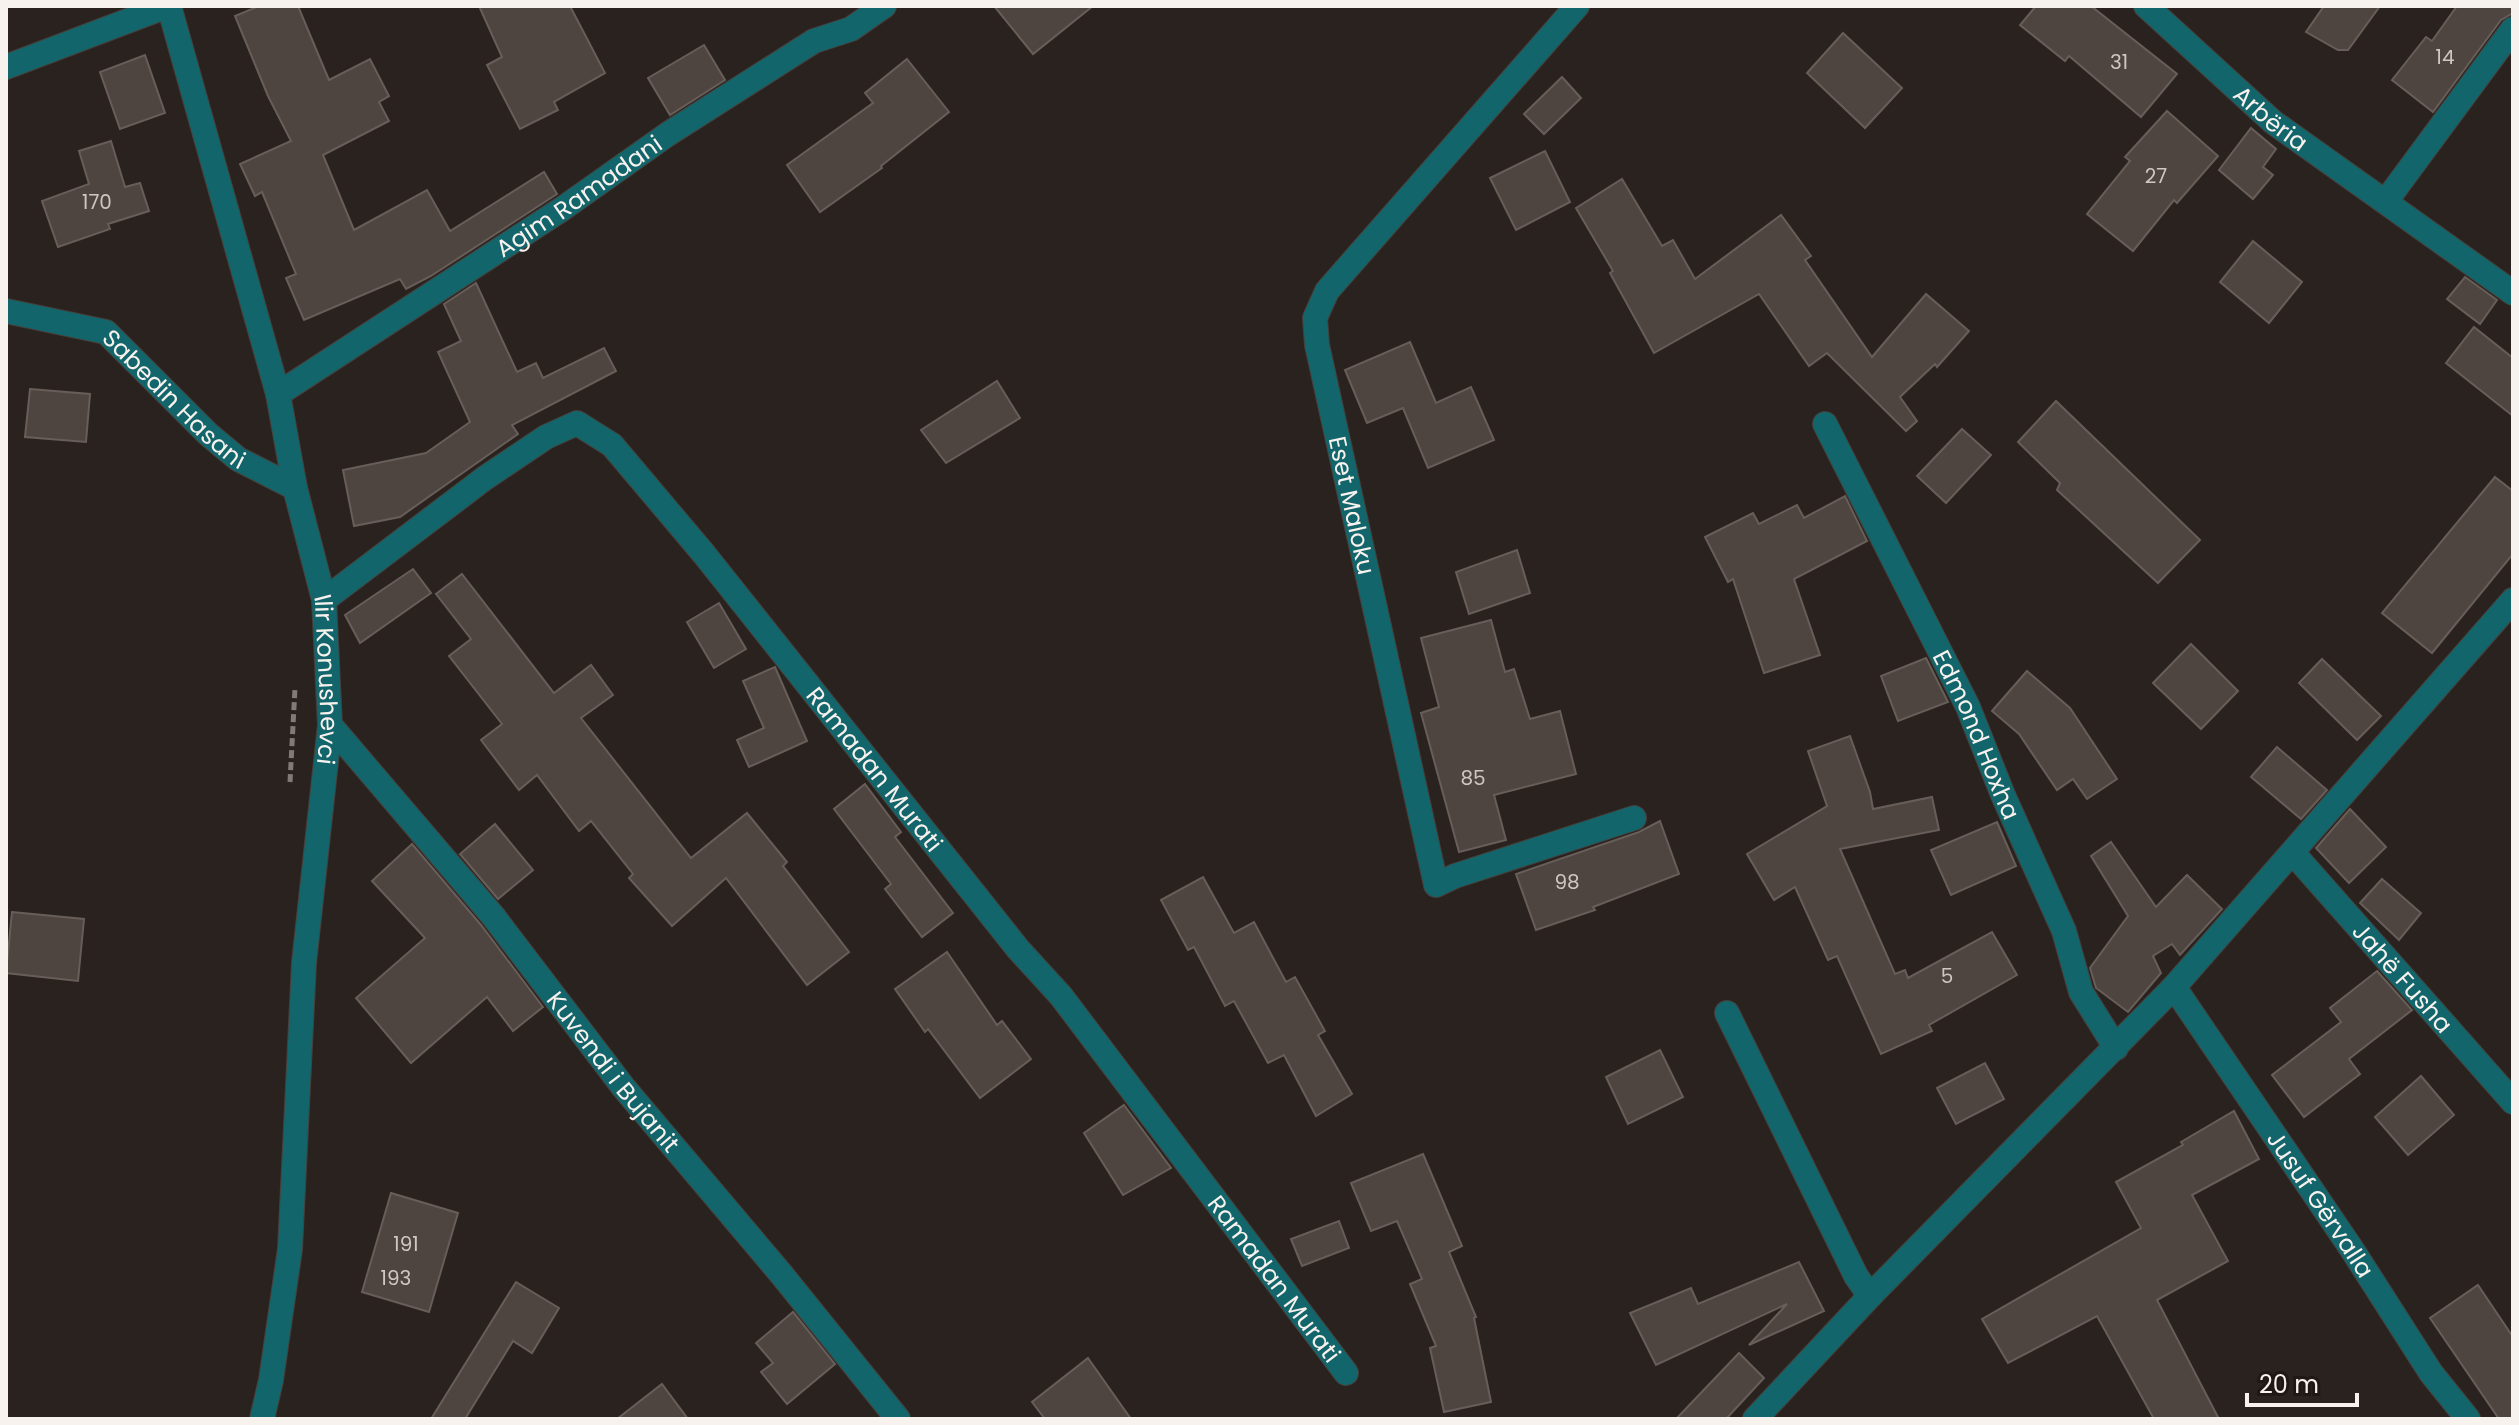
<svg xmlns="http://www.w3.org/2000/svg" width="2519" height="1425" viewBox="0 0 2519 1425" font-family="Poppins,sans-serif">
<rect width="100%" height="100%" fill="#2a221e"/>
<g fill="#4e4541" stroke="#675e5a" stroke-width="2">
<path d="M 259,6 L 298,6 L 329,80 L 370,59 L 389,96 L 379,102 L 389,121 L 323,155 L 354,230 L 427,190 L 450,231 L 544,172 L 557,194 L 431,276 L 406,289 L 400,279 L 304,320 L 286,278 L 296,274 L 262,192 L 255,196 L 240,164 L 291,141 L 268,96 L 235,16 Z"/>
<path d="M 479,6 L 570,6 L 605,73 L 554,102 L 558,110 L 520,129 L 487,65 L 502,57 Z"/>
<path d="M 994,6 L 1093,6 L 1033,54 Z"/>
<path d="M 2036,6 L 2091,6 L 2177,74 L 2141,117 L 2069,56 L 2065,61 L 2020,25 Z"/>
<path d="M 2324,6 L 2380,6 L 2348,50 L 2338,50 L 2306,32 Z"/>
<path d="M 2457,6 L 2513,6 L 2513,13 L 2501,20 L 2433,112 L 2392,80 L 2426,37 L 2432,41 Z"/>
<path d="M 1843,33 L 1902,88 L 1865,128 L 1807,73 Z"/>
<path d="M 704,45 L 725,80 L 670,115 L 648,78 Z"/>
<path d="M 145,55 L 165,113 L 120,129 L 100,72 Z"/>
<path d="M 907,59 L 949,112 L 881,166 L 882,168 L 820,212 L 787,165 L 873,103 L 865,93 Z"/>
<path d="M 1562,77 L 1581,98 L 1544,134 L 1524,114 Z"/>
<path d="M 2167,111 L 2218,156 L 2177,203 L 2174,200 L 2133,251 L 2087,214 L 2130,161 L 2125,157 Z"/>
<path d="M 2251,128 L 2276,149 L 2263,167 L 2273,175 L 2253,199 L 2219,170 Z"/>
<path d="M 111,141 L 125,187 L 140,183 L 149,211 L 108,224 L 110,229 L 58,247 L 42,201 L 89,184 L 79,151 Z"/>
<path d="M 1545,151 L 1570,202 L 1516,230 L 1490,178 Z"/>
<path d="M 1622,179 L 1662,246 L 1673,240 L 1695,279 L 1781,215 L 1811,256 L 1805,260 L 1872,357 L 1926,294 L 1969,331 L 1937,367 L 1935,364 L 1900,397 L 1917,421 L 1906,431 L 1827,353 L 1809,366 L 1759,294 L 1654,353 L 1610,273 L 1613,271 L 1576,208 Z"/>
<path d="M 2253,241 L 2302,282 L 2269,323 L 2220,282 Z"/>
<path d="M 2465,277 L 2497,300 L 2480,324 L 2447,299 Z"/>
<path d="M 476,283 L 517,372 L 536,363 L 543,378 L 604,348 L 616,371 L 512,425 L 518,434 L 400,517 L 354,526 L 343,470 L 426,453 L 470,422 L 438,352 L 461,341 L 444,304 Z"/>
<path d="M 2474,327 L 2513,358 L 2513,416 L 2446,363 Z"/>
<path d="M 1410,342 L 1436,403 L 1471,387 L 1494,440 L 1428,468 L 1403,408 L 1367,423 L 1345,370 Z"/>
<path d="M 997,381 L 1020,418 L 946,463 L 921,430 Z"/>
<path d="M 30,389 L 90,394 L 86,442 L 25,437 Z"/>
<path d="M 2056,401 L 2200,540 L 2158,583 L 2057,490 L 2060,483 L 2018,442 Z"/>
<path d="M 1962,429 L 1991,455 L 1946,503 L 1917,476 Z"/>
<path d="M 2495,477 L 2513,491 L 2513,554 L 2432,653 L 2382,613 Z"/>
<path d="M 1845,496 L 1867,541 L 1794,579 L 1820,655 L 1764,673 L 1733,579 L 1728,582 L 1705,537 L 1753,513 L 1759,524 L 1797,505 L 1804,518 Z"/>
<path d="M 1517,550 L 1530,593 L 1469,614 L 1456,572 Z"/>
<path d="M 413,569 L 431,593 L 360,643 L 345,615 Z"/>
<path d="M 462,574 L 554,693 L 591,665 L 613,695 L 581,718 L 691,858 L 747,813 L 787,862 L 783,866 L 849,952 L 807,985 L 726,878 L 672,926 L 629,878 L 633,874 L 591,821 L 579,831 L 537,775 L 519,790 L 481,740 L 502,724 L 449,656 L 471,639 L 436,594 Z"/>
<path d="M 719,603 L 746,649 L 714,668 L 687,622 Z"/>
<path d="M 1491,620 L 1505,672 L 1514,669 L 1530,719 L 1560,711 L 1576,774 L 1494,795 L 1506,840 L 1459,852 L 1421,713 L 1439,707 L 1421,638 Z"/>
<path d="M 2191,644 L 2238,691 L 2201,729 L 2153,683 Z"/>
<path d="M 1926,658 L 1948,702 L 1898,721 L 1881,676 Z"/>
<path d="M 2322,659 L 2381,716 L 2357,740 L 2299,683 Z"/>
<path d="M 775,667 L 807,741 L 749,767 L 737,740 L 764,728 L 743,681 Z"/>
<path d="M 2027,671 L 2070,708 L 2117,779 L 2087,799 L 2073,779 L 2057,790 L 2019,734 L 1992,711 Z"/>
<path d="M 1850,736 L 1870,792 L 1873,809 L 1932,797 L 1939,830 L 1840,849 L 1895,974 L 1905,970 L 1908,978 L 1992,932 L 2017,975 L 1929,1025 L 1932,1031 L 1881,1054 L 1837,956 L 1828,960 L 1795,887 L 1774,900 L 1747,854 L 1827,806 L 1808,751 Z"/>
<path d="M 2277,747 L 2327,790 L 2301,819 L 2251,777 Z"/>
<path d="M 865,784 L 901,832 L 895,837 L 953,913 L 922,937 L 885,889 L 891,884 L 834,809 Z"/>
<path d="M 2350,809 L 2386,847 L 2349,883 L 2316,848 Z"/>
<path d="M 1660,821 L 1679,874 L 1593,907 L 1595,910 L 1536,930 L 1516,874 L 1639,832 Z"/>
<path d="M 1997,822 L 2016,866 L 1951,895 L 1931,850 Z"/>
<path d="M 495,824 L 533,870 L 498,899 L 460,854 Z"/>
<path d="M 2111,842 L 2156,907 L 2187,875 L 2222,909 L 2180,955 L 2172,944 L 2153,956 L 2161,973 L 2128,1012 L 2096,988 L 2090,968 L 2128,916 L 2091,856 Z"/>
<path d="M 412,844 L 481,925 L 543,1007 L 513,1031 L 487,997 L 411,1063 L 356,998 L 425,938 L 372,881 Z"/>
<path d="M 1203,877 L 1234,933 L 1254,922 L 1286,982 L 1295,977 L 1325,1031 L 1318,1035 L 1352,1094 L 1316,1116 L 1284,1055 L 1268,1063 L 1234,1001 L 1225,1006 L 1194,947 L 1188,950 L 1161,900 Z"/>
<path d="M 2382,879 L 2421,913 L 2399,940 L 2360,903 Z"/>
<path d="M 12,912 L 84,919 L 78,981 L 6,973 Z"/>
<path d="M 947,952 L 997,1025 L 1002,1021 L 1031,1059 L 980,1098 L 928,1029 L 925,1032 L 895,989 Z"/>
<path d="M 2377,971 L 2412,1010 L 2349,1059 L 2360,1074 L 2304,1117 L 2272,1075 L 2341,1022 L 2330,1008 Z"/>
<path d="M 1660,1050 L 1683,1097 L 1628,1124 L 1606,1077 Z"/>
<path d="M 1985,1063 L 2004,1099 L 1956,1124 L 1937,1088 Z"/>
<path d="M 2421,1076 L 2454,1115 L 2408,1155 L 2375,1117 Z"/>
<path d="M 1124,1105 L 1171,1168 L 1123,1195 L 1084,1133 Z"/>
<path d="M 2234,1111 L 2259,1159 L 2192,1195 L 2228,1261 L 2157,1300 L 2219,1419 L 2154,1419 L 2097,1316 L 2008,1363 L 1982,1319 L 2141,1228 L 2116,1182 L 2183,1145 L 2181,1142 Z"/>
<path d="M 1423,1154 L 1462,1246 L 1449,1252 L 1476,1317 L 1474,1318 L 1491,1402 L 1444,1412 L 1430,1348 L 1436,1346 L 1410,1284 L 1422,1279 L 1397,1221 L 1371,1231 L 1351,1183 Z"/>
<path d="M 391,1193 L 458,1213 L 429,1312 L 362,1292 Z"/>
<path d="M 1339,1221 L 1349,1248 L 1302,1266 L 1291,1239 Z"/>
<path d="M 1799,1262 L 1824,1311 L 1749,1345 L 1787,1304 L 1656,1365 L 1630,1313 L 1691,1288 L 1698,1304 Z"/>
<path d="M 516,1282 L 559,1308 L 532,1353 L 513,1341 L 465,1419 L 431,1419 Z"/>
<path d="M 2478,1285 L 2513,1337 L 2513,1419 L 2499,1419 L 2430,1318 Z"/>
<path d="M 793,1312 L 835,1364 L 787,1404 L 761,1372 L 773,1363 L 756,1343 Z"/>
<path d="M 1739,1353 L 1764,1378 L 1726,1419 L 1676,1419 Z"/>
<path d="M 1088,1358 L 1131,1419 L 1045,1419 L 1032,1402 Z"/>
<path d="M 662,1384 L 688,1419 L 617,1419 Z"/>
</g>
<g fill="none" stroke-linecap="round" stroke-linejoin="round">
<defs>
<g id="minor">
<path id="s1" d="M 169,6 L 278,394 L 295,488 L 324,600 L 330,725 L 304,963 L 290,1249 L 271,1380 L 262,1419"/>
<path id="s2" d="M 1577,6 L 1327,291 L 1315,318 L 1317,345 L 1436,885 L 1455,876 L 1634,818"/>
<path id="s3" d="M 2146,6 L 2273,122 L 2513,293"/>
<path d="M 6,67 L 167,6"/>
<path d="M 2386,201 L 2513,29"/>
<path id="s4" d="M 6,311 L 106,332 L 208,434 L 238,459 L 295,488"/>
<path id="s5" d="M 278,394 L 562,209 L 668,134 L 814,41 L 851,29 L 884,6"/>
<path id="s6" d="M 1825,424 L 1968,707 L 2003,795 L 2064,931 L 2081,992 L 2116,1048"/>
<path id="s7" d="M 324,600 L 485,478 L 546,437 L 577,423 L 612,445 L 704,554 L 1018,949 L 1061,996 L 1346,1373"/>
<path id="s8" d="M 330,725 L 493,916 L 624,1088 L 782,1275 L 898,1419"/>
<path id="s9" d="M 2293,853 L 2513,1102"/>
<path id="s10" d="M 2174,987 L 2353,1251 L 2431,1373 L 2468,1419"/>
<path d="M 1727,1013 L 1856,1276 L 1870,1296"/>
<path d="M 1755,1419 L 1870,1296 L 2174,987 L 2513,600"/>
</g>
</defs>
<use href="#minor" stroke="#473f3b" stroke-width="26"/>
<path stroke="#817a77" stroke-width="5" stroke-dasharray="8 4" stroke-linecap="butt" d="M 290,782 L 295,688"/>
<use href="#minor" stroke="#12656a" stroke-width="24"/>
</g>
<g text-anchor="middle" dominant-baseline="central" stroke-width="6" stroke-linejoin="round" paint-order="stroke">
<g font-size="20" fill="#cec7c4">
<text x="2445" y="57">14</text>
<text x="2119" y="62">31</text>
<text x="2156" y="176">27</text>
<text x="97" y="202">170</text>
<text x="1473" y="778">85</text>
<text x="1567" y="882">98</text>
<text x="1947" y="976">5</text>
<text x="406" y="1244">191</text>
<text x="396" y="1278">193</text>
</g>
<g font-size="24" fill="#f8f2ef" stroke="#201815">
<text stroke="none"><textPath href="#s3" startOffset="168">Arbëria</textPath></text>
<text stroke="none"><textPath href="#s5" startOffset="360">Agim Ramadani</textPath></text>
<text stroke="none"><textPath href="#s4" startOffset="198">Sabedin Hasani</textPath></text>
<text stroke="none"><textPath href="#s2" startOffset="600">Eset Maloku</textPath></text>
<text stroke="none"><textPath href="#s1" startOffset="694">Ilir Konushevci</textPath></text>
<text stroke="none"><textPath href="#s6" startOffset="346">Edmond Hoxha</textPath></text>
<text stroke="none"><textPath href="#s7" startOffset="768">Ramadan Murati</textPath></text>
<text stroke="none"><textPath href="#s9" startOffset="166">Jahë Fusha</textPath></text>
<text stroke="none"><textPath href="#s8" startOffset="448">Kuvendi i Bujanit</textPath></text>
<text stroke="none"><textPath href="#s10" startOffset="262">Jusuf Gërvalla</textPath></text>
<text stroke="none"><textPath href="#s7" startOffset="1416">Ramadan Murati</textPath></text>
</g>
</g>
<rect width="2519" height="1425" fill="none" stroke="#f8f2ef" stroke-width="16"/>
<path d="M2247 1393v12h110v-12" fill="none" stroke="#f8f2ef" stroke-width="4"/>
<text x="2259" y="1393" font-size="24" fill="#f8f2ef" stroke="#201815" stroke-width="6" paint-order="stroke">20 m</text>
</svg>
